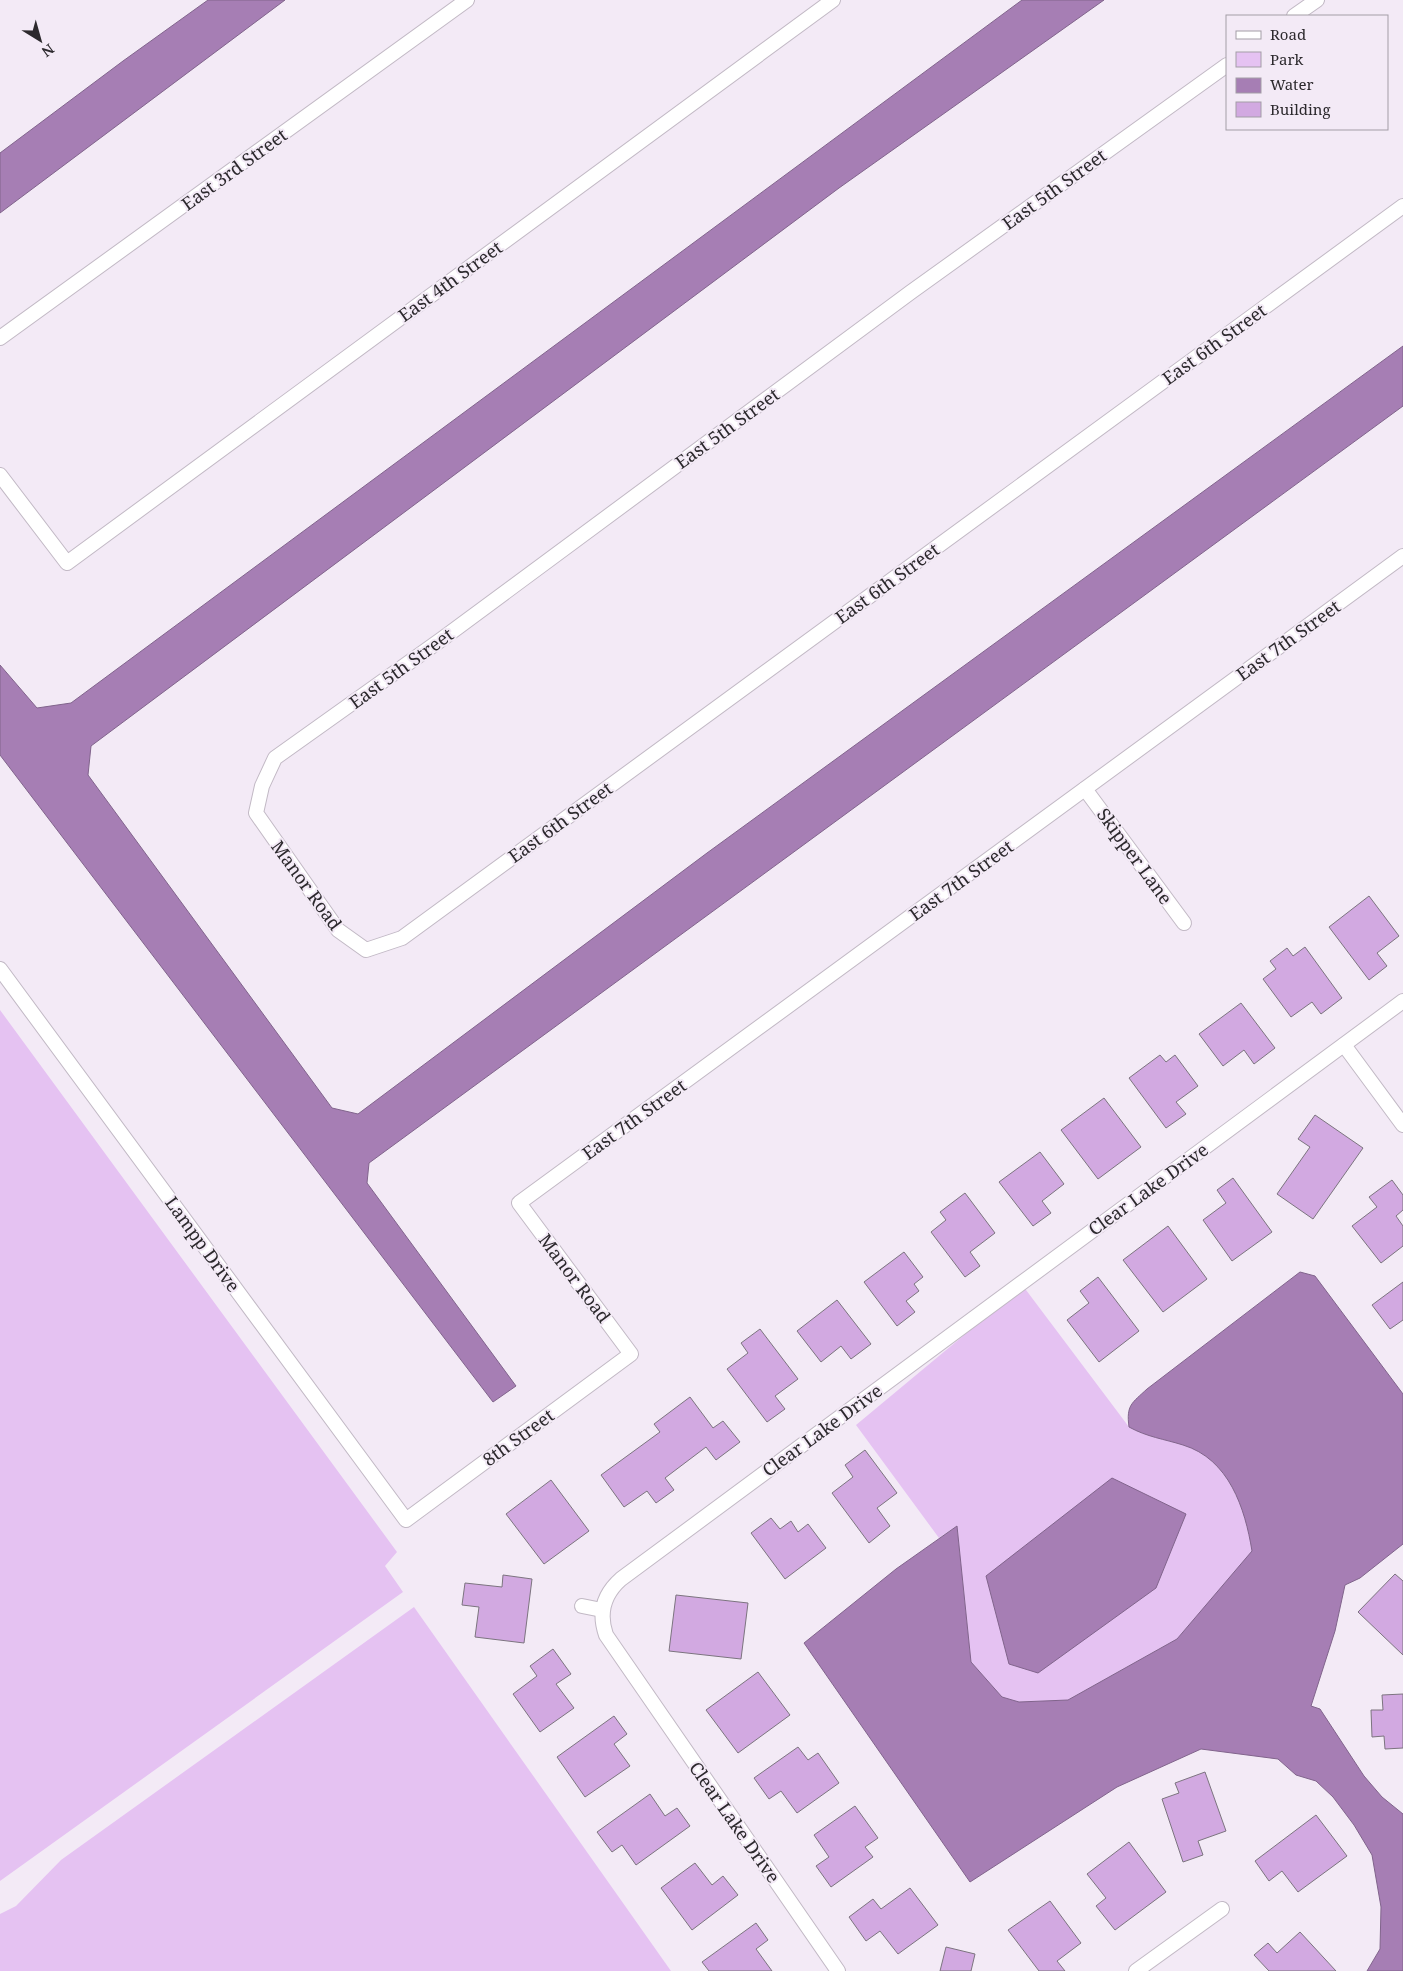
<svg xmlns="http://www.w3.org/2000/svg" width="1403" height="1971" viewBox="0 0 1403 1971" font-family="'Noto Serif',serif">
<rect width="100%" height="100%" fill="#f3eaf6"/>
<g fill="#e5c2f2">
<path d="M 0,1010 L 397,1552 L 385,1566 L 403,1592 L 0,1881 Z"/>
<path d="M 1023,1286 L 1129,1427 C 1146,1437 1164,1439 1183,1445 C 1229,1459 1244,1508 1253,1551 L 1177,1639 L 1068,1700 L 1019,1702 L 1002,1697 L 971,1662 L 957,1526 L 939,1538 L 856,1425 Z"/>
<path d="M 414,1607 L 671,1971 L 0,1971 L 0,1914 L 16,1906 L 61,1860 Z"/>
</g>
<g fill="#a67eb4" stroke="#81648c">
<path d="M 208,0 L 285,0 L 0,213 L 0,153 L 123,61 Z"/>
<path d="M 1022,0 L 1104,0 L 839,188 L 91,746 L 88,775 L 332,1108 L 358,1114 L 707,853 L 1403,346 L 1403,406 L 369,1163 L 367,1183 L 516,1386 L 493,1402 L 0,755 L 0,665 L 37,708 L 71,703 Z"/>
<path d="M 1300,1272 L 1315,1276 L 1403,1394 L 1403,1544 L 1360,1578 L 1345,1585 L 1335,1631 L 1311,1706 L 1320,1709 L 1364,1776 L 1382,1797 L 1403,1814 L 1403,1971 L 1367,1971 L 1380,1949 L 1381,1907 L 1372,1855 L 1354,1825 L 1333,1797 L 1316,1781 L 1296,1775 L 1278,1759 L 1201,1749 L 1117,1787 L 970,1882 L 804,1643 L 896,1569 L 957,1526 L 971,1662 L 1002,1697 L 1019,1702 L 1068,1700 L 1177,1639 L 1252,1551 C 1245,1508 1229,1459 1183,1445 C 1164,1439 1147,1437 1129,1427 C 1126,1405 1132,1403 1147,1389 Z"/>
<path d="M 1112,1478 L 1186,1514 L 1156,1588 L 1038,1673 L 1009,1664 L 986,1576 Z"/>
</g>
<g fill="#d2a9e1" stroke="#7c747f">
<path d="M 1369,896 L 1399,936 L 1377,953 L 1387,966 L 1369,980 L 1329,927 Z"/>
<path d="M 1305,947 L 1342,998 L 1321,1014 L 1312,1002 L 1291,1017 L 1263,979 L 1276,969 L 1270,961 L 1287,948 L 1293,956 Z"/>
<path d="M 1241,1003 L 1275,1048 L 1254,1064 L 1244,1050 L 1223,1066 L 1199,1034 Z"/>
<path d="M 1160,1055 L 1166,1062 L 1175,1055 L 1198,1086 L 1176,1102 L 1186,1114 L 1166,1128 L 1129,1078 Z"/>
<path d="M 1104,1098 L 1141,1147 L 1098,1179 L 1061,1130 Z"/>
<path d="M 1315,1115 L 1363,1148 L 1313,1219 L 1277,1194 L 1310,1147 L 1298,1139 Z"/>
<path d="M 1040,1152 L 1064,1184 L 1042,1201 L 1051,1213 L 1033,1226 L 999,1182 Z"/>
<path d="M 1233,1178 L 1272,1232 L 1232,1261 L 1203,1220 L 1226,1203 L 1217,1190 Z"/>
<path d="M 1392,1180 L 1403,1195 L 1403,1210 L 1396,1216 L 1403,1226 L 1403,1246 L 1381,1263 L 1352,1226 L 1377,1207 L 1369,1197 Z"/>
<path d="M 965,1193 L 995,1233 L 970,1252 L 980,1266 L 965,1277 L 931,1232 L 946,1220 L 940,1212 Z"/>
<path d="M 1168,1226 L 1207,1279 L 1163,1312 L 1123,1260 Z"/>
<path d="M 904,1252 L 923,1277 L 914,1284 L 919,1291 L 906,1301 L 915,1312 L 897,1326 L 864,1282 Z"/>
<path d="M 1098,1277 L 1139,1331 L 1099,1362 L 1067,1320 L 1089,1303 L 1080,1291 Z"/>
<path d="M 1403,1282 L 1403,1320 L 1390,1329 L 1372,1305 Z"/>
<path d="M 837,1300 L 871,1344 L 851,1359 L 841,1346 L 821,1362 L 797,1331 Z"/>
<path d="M 760,1329 L 798,1379 L 775,1396 L 785,1409 L 767,1422 L 727,1369 L 748,1353 L 741,1343 Z"/>
<path d="M 690,1397 L 713,1428 L 723,1421 L 740,1442 L 716,1460 L 706,1447 L 665,1478 L 674,1490 L 656,1503 L 647,1491 L 624,1507 L 601,1475 L 660,1432 L 654,1424 Z"/>
<path d="M 865,1450 L 897,1493 L 877,1508 L 890,1526 L 869,1543 L 832,1493 L 853,1477 L 845,1465 Z"/>
<path d="M 551,1480 L 589,1531 L 544,1564 L 506,1514 Z"/>
<path d="M 771,1518 L 780,1529 L 791,1521 L 798,1532 L 808,1524 L 826,1548 L 785,1579 L 751,1533 Z"/>
<path d="M 1395,1574 L 1403,1581 L 1403,1655 L 1358,1612 Z"/>
<path d="M 503,1575 L 532,1579 L 524,1643 L 475,1637 L 479,1607 L 462,1605 L 465,1583 L 502,1587 Z"/>
<path d="M 676,1595 L 748,1603 L 741,1659 L 669,1651 Z"/>
<path d="M 553,1649 L 571,1674 L 556,1684 L 574,1708 L 540,1732 L 513,1694 L 537,1676 L 530,1666 Z"/>
<path d="M 758,1672 L 790,1715 L 738,1753 L 706,1710 Z"/>
<path d="M 1403,1694 L 1403,1748 L 1385,1749 L 1384,1736 L 1372,1737 L 1371,1710 L 1383,1710 L 1382,1695 Z"/>
<path d="M 614,1716 L 627,1734 L 614,1744 L 630,1766 L 585,1797 L 557,1757 Z"/>
<path d="M 798,1747 L 808,1760 L 818,1753 L 839,1783 L 797,1813 L 781,1791 L 769,1799 L 754,1778 Z"/>
<path d="M 1205,1772 L 1226,1831 L 1198,1841 L 1203,1855 L 1183,1862 L 1162,1799 L 1179,1793 L 1175,1783 Z"/>
<path d="M 650,1794 L 665,1816 L 677,1808 L 690,1826 L 636,1865 L 622,1845 L 612,1852 L 597,1832 Z"/>
<path d="M 855,1806 L 878,1838 L 865,1847 L 873,1857 L 831,1887 L 816,1866 L 829,1857 L 814,1835 Z"/>
<path d="M 1316,1815 L 1347,1856 L 1298,1892 L 1282,1871 L 1269,1881 L 1255,1861 Z"/>
<path d="M 1129,1842 L 1166,1892 L 1115,1930 L 1096,1906 L 1106,1898 L 1087,1874 Z"/>
<path d="M 695,1863 L 712,1885 L 723,1876 L 738,1895 L 692,1930 L 661,1888 Z"/>
<path d="M 910,1888 L 938,1925 L 898,1954 L 880,1931 L 866,1941 L 849,1917 L 873,1899 L 881,1909 Z"/>
<path d="M 1050,1901 L 1081,1943 L 1057,1961 L 1065,1971 L 1039,1971 L 1008,1930 Z"/>
<path d="M 756,1923 L 768,1940 L 756,1949 L 772,1971 L 709,1971 L 702,1962 Z"/>
<path d="M 1300,1932 L 1336,1971 L 1269,1971 L 1254,1955 L 1268,1943 L 1277,1953 Z"/>
<path d="M 946,1947 L 975,1954 L 971,1971 L 940,1971 Z"/>
</g>
<g fill="none" stroke-linecap="round" stroke-linejoin="round">
<defs>
<g id="minor">
<path d="M 1294,16 L 1317,0"/>
<path d="M 1227,65 L 911,292 L 442,639 L 275,758 L 262,786 L 256,813 L 338,930 L 366,950 L 402,938 L 1403,206"/>
<path d="M 0,338 L 467,0"/>
<path d="M 0,475 L 67,563 L 833,0"/>
<path d="M 1085,789 L 1184,923"/>
<path d="M 0,969 L 406,1520 L 631,1354 L 519,1203 L 1403,556"/>
<path d="M 1344,1045 L 1403,1125"/>
<path d="M 582,1606 L 602,1610"/>
<path d="M 838,1971 L 606,1635 C 598,1612 604,1594 621,1579 L 1403,1001"/>
<path d="M 1136,1971 L 1222,1909"/>
</g>
</defs>
<use href="#minor" stroke="#c2b9c5" stroke-width="16"/>
<use href="#minor" stroke="#fff" stroke-width="14"/>
</g>
<g text-anchor="middle" dominant-baseline="central" stroke-width="4" stroke-linejoin="round" paint-order="stroke">
<g font-size="18" fill="#2c292d" stroke="#f3eaf6">
<text transform="translate(234 169) rotate(-36)">East 3rd Street</text>
<text transform="translate(1054 189) rotate(-36)">East 5th Street</text>
<text transform="translate(450 281) rotate(-36)">East 4th Street</text>
<text transform="translate(1214 344) rotate(-36)">East 6th Street</text>
<text transform="translate(727 428) rotate(-36)">East 5th Street</text>
<text transform="translate(887 583) rotate(-36)">East 6th Street</text>
<text transform="translate(1288 640) rotate(-36)">East 7th Street</text>
<text transform="translate(401 668) rotate(-36)">East 5th Street</text>
<text transform="translate(560 822) rotate(-36)">East 6th Street</text>
<text transform="translate(1135 856) rotate(54)">Skipper Lane</text>
<text transform="translate(961 880) rotate(-36)">East 7th Street</text>
<text transform="translate(307 885) rotate(54)">Manor Road</text>
<text transform="translate(634 1119) rotate(-36)">East 7th Street</text>
<text transform="translate(1148 1189) rotate(-36)">Clear Lake Drive</text>
<text transform="translate(203 1244) rotate(54)">Lampp Drive</text>
<text transform="translate(575 1278) rotate(53)">Manor Road</text>
<text transform="translate(822 1430) rotate(-36)">Clear Lake Drive</text>
<text transform="translate(518 1437) rotate(-36)">8th Street</text>
<text transform="translate(735 1822) rotate(55)">Clear Lake Drive</text>
</g>
</g>
<rect x="1226" y="15" width="162" height="115" fill="#f3eaf6" stroke="#a39da6"/>
<rect x="1236" y="31" width="25" height="8" fill="#ffffff" stroke="#a39da6"/>
<text x="1270" y="40" font-size="15" fill="#2c292d">Road</text>
<rect x="1236" y="52" width="25" height="15" fill="#e5c2f2" stroke="#a39da6"/>
<text x="1270" y="65" font-size="15" fill="#2c292d">Park</text>
<rect x="1236" y="78" width="25" height="15" fill="#a67eb4" stroke="#a39da6"/>
<text x="1270" y="90" font-size="15" fill="#2c292d">Water</text>
<rect x="1236" y="102" width="25" height="15" fill="#d2a9e1" stroke="#a39da6"/>
<text x="1270" y="115" font-size="15" fill="#2c292d">Building</text>
<g transform="translate(40 40) rotate(143)" stroke="#f3eaf6" stroke-width="4" paint-order="stroke">
<path d="M0-4L9 19L0 12L-9 19Z" fill="#2c292d"/>
<text y="-8" font-size="14" font-weight="bold" text-anchor="middle" fill="#2c292d">N</text>
</g>
</svg>
